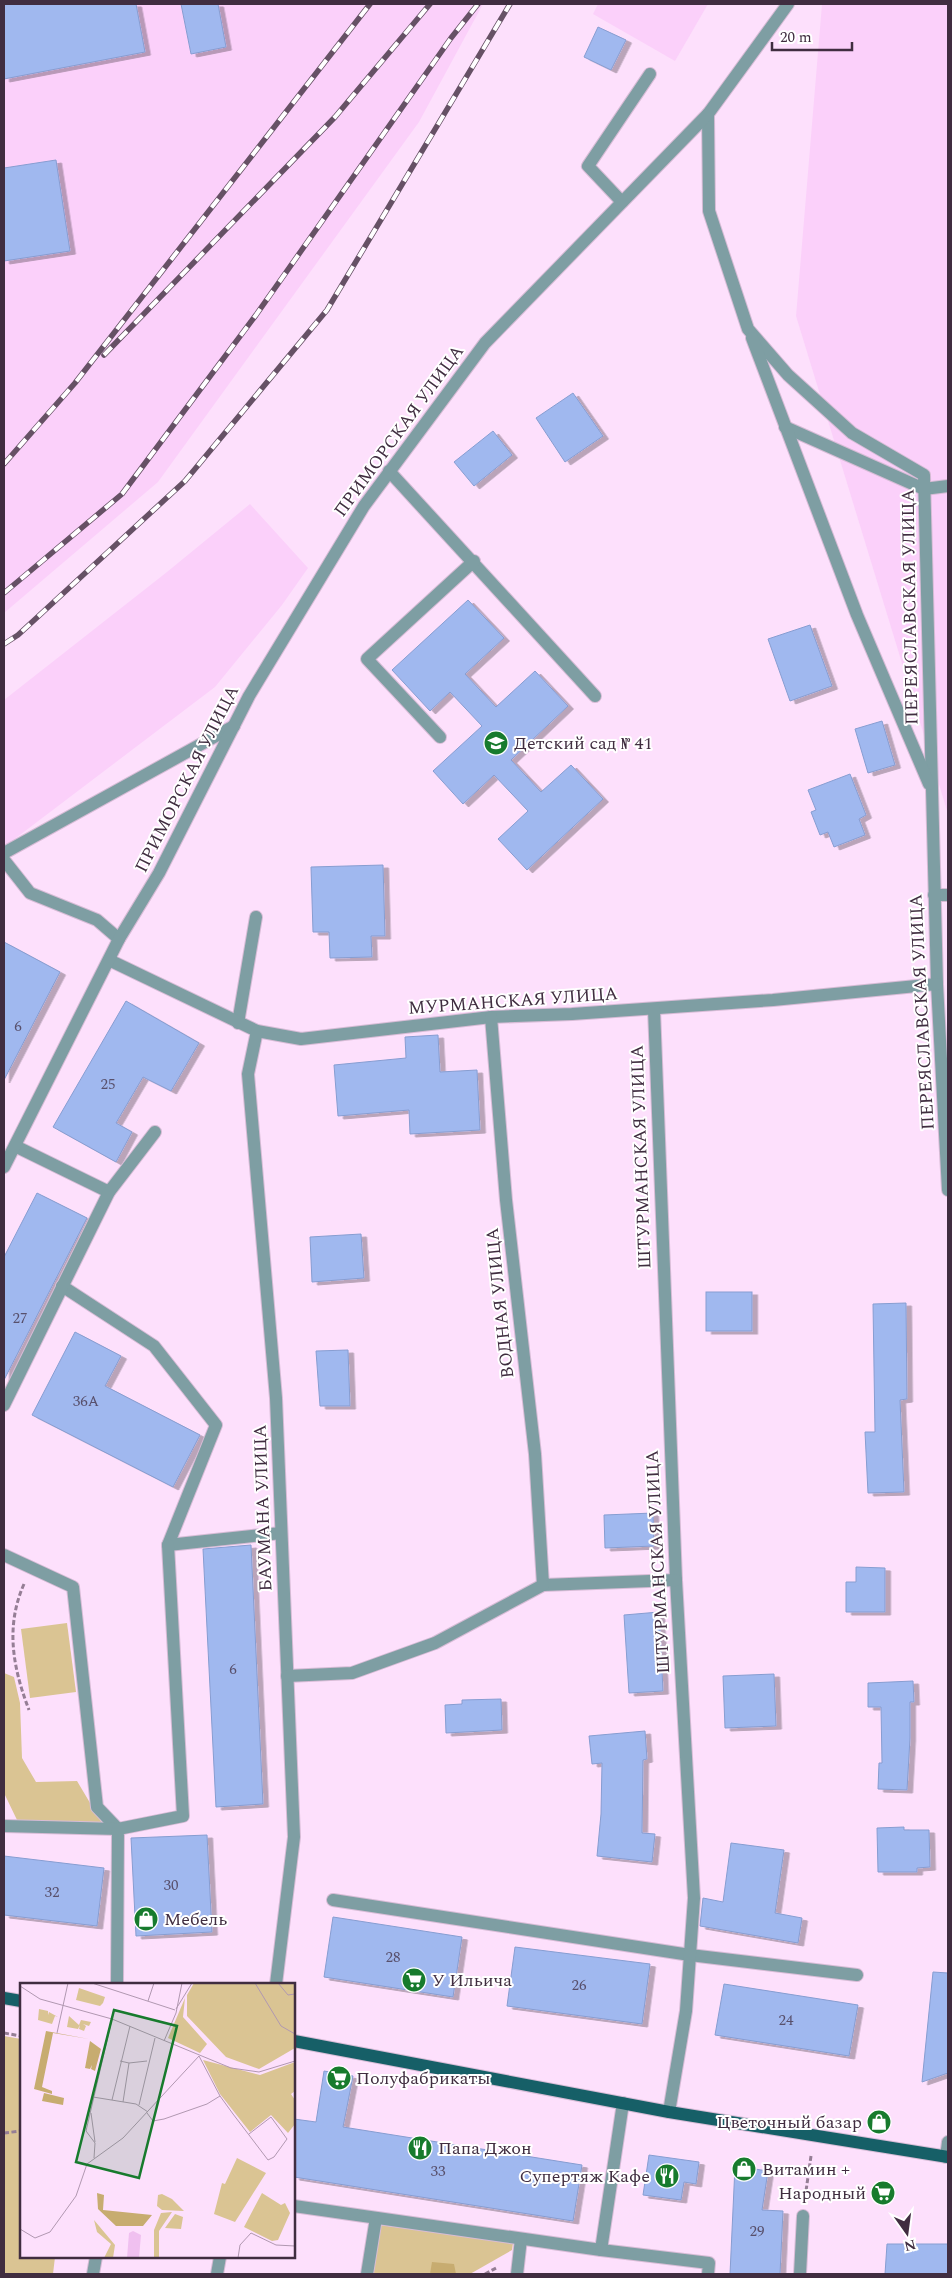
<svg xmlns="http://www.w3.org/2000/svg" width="952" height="2278" viewBox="0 0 952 2278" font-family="Spectral,serif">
<defs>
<filter id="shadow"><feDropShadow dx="5.5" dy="3" stdDeviation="0" flood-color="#0004"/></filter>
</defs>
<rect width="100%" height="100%" fill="#fde0fc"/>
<g fill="#fbd0fa">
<path d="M 4,4 L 483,4 L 419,122 L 158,482 L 4,613 Z"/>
<path d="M 598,4 L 708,4 L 675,61 L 593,14 Z"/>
<path d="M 822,4 L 948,4 L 948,814 L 796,316 Z"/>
<path d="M 250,504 L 308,568 L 282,605 L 215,687 L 4,847 L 4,700 L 167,572 Z"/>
</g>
<g fill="#dac493">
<path d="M 67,1623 L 76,1692 L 30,1698 L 21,1629 Z"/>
<path d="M 4,1673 L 14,1677 L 20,1703 L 22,1758 L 36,1782 L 77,1781 L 102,1823 L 18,1822 L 4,1793 Z"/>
<path d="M 4,2036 L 21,2039 L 21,2257 L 55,2257 L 53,2274 L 4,2274 Z"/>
<path d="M 380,2225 L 513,2243 L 512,2250 L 470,2274 L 372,2274 Z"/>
</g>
<path fill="#c7ac70" d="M 432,2262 L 454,2264 L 456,2274 L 430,2274 Z"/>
<g fill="#a0b8ef" stroke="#879dd1" filter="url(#shadow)">
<path d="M 4,4 L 136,4 L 145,52 L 4,79 Z"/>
<path d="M 181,4 L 218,4 L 226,47 L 191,54 Z"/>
<path d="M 598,27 L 626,40 L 611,70 L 584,57 Z"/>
<path d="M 56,160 L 70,251 L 4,261 L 4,168 Z"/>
<path d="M 573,393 L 603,436 L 565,462 L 536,418 Z"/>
<path d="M 493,431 L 512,455 L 474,486 L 454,462 Z"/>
<path d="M 468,600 L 504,638 L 465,674 L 496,707 L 535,671 L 568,706 L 511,760 L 541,792 L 571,765 L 603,799 L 527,870 L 498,839 L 528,811 L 494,775 L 463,804 L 433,771 L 482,726 L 450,692 L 430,711 L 392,670 Z"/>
<path d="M 810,625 L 832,686 L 790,701 L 768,639 Z"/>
<path d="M 882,721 L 895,765 L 868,773 L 855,729 Z"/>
<path d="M 850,774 L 866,815 L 859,819 L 865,835 L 834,847 L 828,832 L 820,835 L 811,812 L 816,810 L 808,790 Z"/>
<path d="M 383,865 L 385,936 L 371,936 L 372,957 L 330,958 L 329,932 L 313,932 L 311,867 Z"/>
<path d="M 4,942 L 60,972 L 4,1080 Z"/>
<path d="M 126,1001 L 199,1043 L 171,1091 L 143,1077 L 116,1123 L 132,1132 L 116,1162 L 53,1127 Z"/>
<path d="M 438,1035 L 440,1072 L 477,1070 L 480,1130 L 410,1134 L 409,1110 L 338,1116 L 334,1065 L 406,1058 L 405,1037 Z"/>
<path d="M 37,1193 L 87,1218 L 4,1380 L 4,1257 Z"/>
<path d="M 361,1234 L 364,1278 L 312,1282 L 310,1237 Z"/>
<rect x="706" y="1292" width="46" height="39"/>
<path d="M 906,1303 L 907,1399 L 900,1400 L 904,1492 L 868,1493 L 865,1432 L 875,1432 L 873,1304 Z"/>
<path d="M 75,1332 L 121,1356 L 105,1386 L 200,1435 L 173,1487 L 32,1415 Z"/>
<path d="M 348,1350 L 350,1406 L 320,1406 L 316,1351 Z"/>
<path d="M 653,1513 L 654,1546 L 605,1548 L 604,1515 Z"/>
<path d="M 251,1545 L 263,1804 L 216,1807 L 203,1549 Z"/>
<path d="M 856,1567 L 885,1568 L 885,1612 L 846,1612 L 846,1582 L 856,1582 Z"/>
<path d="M 659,1612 L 663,1691 L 629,1693 L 624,1615 Z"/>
<path d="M 774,1674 L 776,1726 L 725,1728 L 723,1676 Z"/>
<path d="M 913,1681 L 914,1702 L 910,1702 L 910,1738 L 907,1790 L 878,1789 L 879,1763 L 882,1763 L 881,1707 L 868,1707 L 868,1683 Z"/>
<path d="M 501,1699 L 502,1730 L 446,1733 L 445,1705 L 462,1704 L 462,1700 Z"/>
<path d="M 645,1731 L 647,1759 L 643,1760 L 642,1833 L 655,1834 L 652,1862 L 597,1856 L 601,1814 L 602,1763 L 592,1764 L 589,1736 Z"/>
<path d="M 904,1827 L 904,1830 L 929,1830 L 930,1867 L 917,1868 L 917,1872 L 878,1872 L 877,1828 Z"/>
<path d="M 207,1835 L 212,1932 L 136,1936 L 131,1838 Z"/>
<path d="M 731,1843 L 784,1850 L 775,1913 L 802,1918 L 798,1943 L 700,1926 L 703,1898 L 723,1902 Z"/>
<path d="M 4,1856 L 104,1868 L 97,1926 L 4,1915 Z"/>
<path d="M 333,1917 L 462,1937 L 453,1997 L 324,1977 Z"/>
<path d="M 515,1947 L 650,1964 L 642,2024 L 507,2006 Z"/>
<path d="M 933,1972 L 948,1973 L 948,2073 L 922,2082 Z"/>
<path d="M 724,1984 L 858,2005 L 849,2056 L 715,2035 Z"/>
<path d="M 324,2071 L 353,2076 L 343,2127 L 582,2165 L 573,2221 L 294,2177 L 294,2119 L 316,2122 Z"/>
<path d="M 649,2155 L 699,2162 L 696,2184 L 684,2182 L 681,2200 L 643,2195 Z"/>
<path d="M 735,2166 L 768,2171 L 762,2210 L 783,2211 L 780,2274 L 730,2274 Z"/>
<path d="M 887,2244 L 948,2244 L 948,2274 L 885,2274 Z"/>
</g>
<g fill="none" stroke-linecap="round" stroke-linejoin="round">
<defs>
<g id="lane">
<path d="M 622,202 L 588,166 L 650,74"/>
<path d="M 785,427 L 924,489 L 948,486"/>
<path d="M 389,471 L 595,696"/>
<path d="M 440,737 L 367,659 L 474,561"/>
<path d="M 4,853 L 234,726"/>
<path d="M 934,895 L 948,895"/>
<path d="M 238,1023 L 256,917"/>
<path d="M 15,1146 L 109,1192"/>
<path d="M 62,1286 L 154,1346 L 216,1425 L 168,1545 L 281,1533"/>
<path d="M 4,1405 L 109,1192 L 155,1132"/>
<path d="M 4,1555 L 73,1587 L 97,1807 L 118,1829"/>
<path d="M 4,1826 L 118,1829"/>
<path d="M 333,1900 L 690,1955 L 857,1975"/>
<path d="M 117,1984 L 118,1829 L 183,1816 L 168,1545"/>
<path d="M 294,2206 L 601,2250 L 623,2103"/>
<path d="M 601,2250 L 709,2263 L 708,2274"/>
<path d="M 217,2274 L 220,2257"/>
<path d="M 367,2274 L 376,2218"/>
<path d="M 517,2274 L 521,2239"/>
<path d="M 800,2274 L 803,2216"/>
</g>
<g id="street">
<path d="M 708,114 L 709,211 L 748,329 L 788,375 L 852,433 L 924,475 L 937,984 L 948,1190"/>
<path d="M 752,338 L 857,615 L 929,784"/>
<path d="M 4,860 L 30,893 L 97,920 L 119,939"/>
<path d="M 109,960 L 257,1031 L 301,1039 L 491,1017 L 572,1014 L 773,1000 L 937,984"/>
<path d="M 654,1009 L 676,1580 L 694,1898 L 686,2011 L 669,2112"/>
<path d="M 491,1017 L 506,1200 L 535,1454 L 543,1585 L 676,1580"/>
<path d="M 257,1031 L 248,1074 L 276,1398 L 294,1837 L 276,1984"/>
<path d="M 4,1167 L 119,939 L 159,873 L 249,696 L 364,506 L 485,343 L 708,114 L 788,4"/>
<path d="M 287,1676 L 352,1673 L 435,1643 L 543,1585"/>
<path d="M 946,2157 L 948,2142"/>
<path d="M 93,2274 L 96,2257"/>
</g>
<g id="primary">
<path d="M 4,1998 L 21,2001"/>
<path d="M 294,2041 L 669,2112 L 948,2157"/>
</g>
</defs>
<use href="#lane" stroke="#d7bcd6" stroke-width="14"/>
<use href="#street" stroke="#d7bcd6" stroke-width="14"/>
<use href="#primary" stroke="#d7bcd6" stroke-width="14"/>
<g stroke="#957e95" stroke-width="3" stroke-dasharray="5 2.5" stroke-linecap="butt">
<path d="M 24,1584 C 5,1627 13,1668 29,1710"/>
<path d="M 4,2033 L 21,2036"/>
<path d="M 4,2133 L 21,2131"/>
<path d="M 805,2198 L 811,2156"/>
<path d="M 485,2274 L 498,2267"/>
</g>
<use href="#lane" stroke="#7e9ea3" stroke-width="12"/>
<use href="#street" stroke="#7e9ea3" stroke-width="12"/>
<use href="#primary" stroke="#165f67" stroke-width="12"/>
<defs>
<g id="rail">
<path d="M 104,355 L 335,117 L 430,4"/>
<path d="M 4,464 L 75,383 L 370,4"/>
<path d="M 4,593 L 122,494 L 256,315 L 451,38 L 478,4"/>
<path d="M 4,644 L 18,635 L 185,481 L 327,310 L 510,4"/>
</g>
</defs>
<use href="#rail" stroke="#665165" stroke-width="5.5"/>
<use href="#rail" stroke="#fff" stroke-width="4" stroke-dasharray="11" stroke-linecap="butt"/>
</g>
<defs>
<symbol id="school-disc" viewBox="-11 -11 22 22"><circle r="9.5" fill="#177b2d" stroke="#fff"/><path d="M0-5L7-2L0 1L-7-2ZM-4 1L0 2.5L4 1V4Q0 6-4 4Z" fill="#fff"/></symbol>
<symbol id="shop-disc" viewBox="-11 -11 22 22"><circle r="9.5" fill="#177b2d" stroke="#fff"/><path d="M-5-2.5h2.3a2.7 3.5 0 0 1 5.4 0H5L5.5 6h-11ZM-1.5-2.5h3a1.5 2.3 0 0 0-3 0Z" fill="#fff"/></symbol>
<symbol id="supermarket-disc" viewBox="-11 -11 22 22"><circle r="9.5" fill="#177b2d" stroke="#fff"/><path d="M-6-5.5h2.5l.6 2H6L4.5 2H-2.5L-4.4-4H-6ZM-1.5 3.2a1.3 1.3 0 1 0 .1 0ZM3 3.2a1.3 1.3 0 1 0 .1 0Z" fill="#fff"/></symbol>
<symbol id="restaurant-disc" viewBox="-11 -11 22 22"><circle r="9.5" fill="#177b2d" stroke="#fff"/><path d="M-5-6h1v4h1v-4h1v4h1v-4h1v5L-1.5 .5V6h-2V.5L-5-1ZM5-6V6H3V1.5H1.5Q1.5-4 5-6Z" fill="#fff"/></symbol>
</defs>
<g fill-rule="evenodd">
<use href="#school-disc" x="482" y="729" width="28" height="28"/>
<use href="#shop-disc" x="132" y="1905" width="28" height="28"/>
<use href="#supermarket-disc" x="400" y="1966" width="28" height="28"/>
<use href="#supermarket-disc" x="325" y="2064" width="28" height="28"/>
<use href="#shop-disc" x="865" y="2108" width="28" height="28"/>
<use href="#restaurant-disc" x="406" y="2134" width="28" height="28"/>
<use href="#shop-disc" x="730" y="2155" width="28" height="28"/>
<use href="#restaurant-disc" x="653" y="2162" width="28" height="28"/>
<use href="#supermarket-disc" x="869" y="2179" width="28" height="28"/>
</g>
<g text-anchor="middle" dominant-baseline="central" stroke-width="4" stroke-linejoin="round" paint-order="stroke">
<g font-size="15" fill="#58506c">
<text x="18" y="1026">6</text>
<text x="108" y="1084">25</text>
<text x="20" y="1318">27</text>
<text x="86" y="1401">36А</text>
<text x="233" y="1669">6</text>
<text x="171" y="1885">30</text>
<text x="52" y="1892">32</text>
<text x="393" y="1957">28</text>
<text x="579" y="1985">26</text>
<text x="786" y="2020">24</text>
<text x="438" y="2171">33</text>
<text x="757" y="2231">29</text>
</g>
<g font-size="18" fill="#402d40" stroke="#fff">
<text transform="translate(399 431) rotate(-54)">ПРИМОРСКАЯ УЛИЦА</text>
<text transform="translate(910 607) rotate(-91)">ПЕРЕЯСЛАВСКАЯ УЛИЦА</text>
<text transform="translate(187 779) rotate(-63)">ПРИМОРСКАЯ УЛИЦА</text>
<text transform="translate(513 1001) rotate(-4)">МУРМАНСКАЯ УЛИЦА</text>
<text transform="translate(922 1012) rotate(-93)">ПЕРЕЯСЛАВСКАЯ УЛИЦА</text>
<text transform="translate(641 1157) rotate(-92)">ШТУРМАНСКАЯ УЛИЦА</text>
<text transform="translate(500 1303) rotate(-96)">ВОДНАЯ УЛИЦА</text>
<text transform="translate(263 1508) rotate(-92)">БАУМАНА УЛИЦА</text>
<text transform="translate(658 1562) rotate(-93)">ШТУРМАНСКАЯ УЛИЦА</text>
</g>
<g font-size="18" fill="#402d40" stroke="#fff" text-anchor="start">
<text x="514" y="743">Детский сад № 41</text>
<text x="164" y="1919">Мебель</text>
<text x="432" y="1980">У Ильича</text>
<text x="356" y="2078">Полуфабрикаты</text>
<text x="862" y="2122" text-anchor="end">Цветочный базар</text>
<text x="438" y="2148">Папа Джон</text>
<text x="762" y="2169">Витамин +</text>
<text x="650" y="2176" text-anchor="end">Супертяж Кафе</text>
<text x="866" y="2193" text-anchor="end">Народный</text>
</g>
</g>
<g transform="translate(20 1983)">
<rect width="275" height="275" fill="#fde0fc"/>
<path d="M 174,0 L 275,0 L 275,65 L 239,86 L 206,74 L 167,33 L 167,12 ZM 59,5 L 85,14 L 83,20 L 80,23 L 56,17 ZM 165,15 L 163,34 L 187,61 L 180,70 L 148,55 ZM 19,26 L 28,28 L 28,32 L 29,29 L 38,34 L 35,33 L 32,41 L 18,37 ZM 49,33 L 59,42 L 61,37 L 71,39 L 69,43 L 63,41 L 66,43 L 64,48 L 59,46 L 60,42 L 58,46 L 47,44 ZM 183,77 L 240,92 L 275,79 L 275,108 L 271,111 L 275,117 L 275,141 L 268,150 L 251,132 L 230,149 L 200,111 ZM 217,175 L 246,190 L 215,239 L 194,231 L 202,200 L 205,201 ZM 242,210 L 261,222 L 265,220 L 270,230 L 258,257 L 252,258 L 224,244 ZM 142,211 L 152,216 L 164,228 L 142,227 L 137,223 L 138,212 ZM 152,229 L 139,248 L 139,275 L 134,275 L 134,247 L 141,230 ZM 155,231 L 163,234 L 161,246 L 145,245 ZM 74,237 L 95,262 L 93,275 L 84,275 L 91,261 L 77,249 Z" fill="#dac493"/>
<path d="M 26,48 L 69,56 L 33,50 L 22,104 L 32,108 L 32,111 L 14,106 ZM 70,58 L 81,66 L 75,88 L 71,86 L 72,82 L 70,86 L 65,85 ZM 24,110 L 44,115 L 43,122 L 22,118 ZM 77,210 L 84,212 L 83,227 L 132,232 L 123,243 L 96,243 L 78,226 Z" fill="#c7ac70"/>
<path d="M 113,248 L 121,252 L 119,275 L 107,275 L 109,250 Z" fill="#f0c0f0"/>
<path fill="none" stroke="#b198b1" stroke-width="1" d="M 72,0 L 155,27M 235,0 L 261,43 L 275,51M 258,0 L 268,12 L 275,11M 0,3 L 20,16 L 92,36 L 211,85 L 239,89 L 275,78M 128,18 L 134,0M 156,26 L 172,0M 37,50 L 48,0M 144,58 L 156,30 L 162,0M 179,73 L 200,113 L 213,131 L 248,177 L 254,174 L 267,156 L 251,134 L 229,151M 100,78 L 109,80 L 103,119M 109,80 L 127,78M 73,114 L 116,121 L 128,129M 92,117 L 110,43M 119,122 L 135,55M 71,130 L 75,159M 127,130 L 133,138 L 144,136 L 187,121 L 200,113M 74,175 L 75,160 L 66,148 L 92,36M 0,246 L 15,255 L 30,249 L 56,213 L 67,181 L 103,155 L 179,73M 218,275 L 220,262 L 231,250 L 256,262 L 275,263"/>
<path fill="#177b2d" fill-opacity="0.15" stroke="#177b2d" stroke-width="2.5" d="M 94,27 L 157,43 L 119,195 L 56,179 Z"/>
<rect width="275" height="275" fill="none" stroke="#402d40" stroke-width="2.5"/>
</g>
<rect width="952" height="2278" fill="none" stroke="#402d40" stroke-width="10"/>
<g transform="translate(907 2233) rotate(166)" stroke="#ffffff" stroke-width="4" paint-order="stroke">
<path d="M0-4L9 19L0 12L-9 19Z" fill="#402d40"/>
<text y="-8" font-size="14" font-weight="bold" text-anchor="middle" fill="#402d40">N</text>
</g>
<path d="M772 42v8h80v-8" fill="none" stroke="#402d40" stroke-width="2.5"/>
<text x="780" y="42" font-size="15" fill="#402d40" stroke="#ffffff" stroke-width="4" paint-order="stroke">20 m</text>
</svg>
